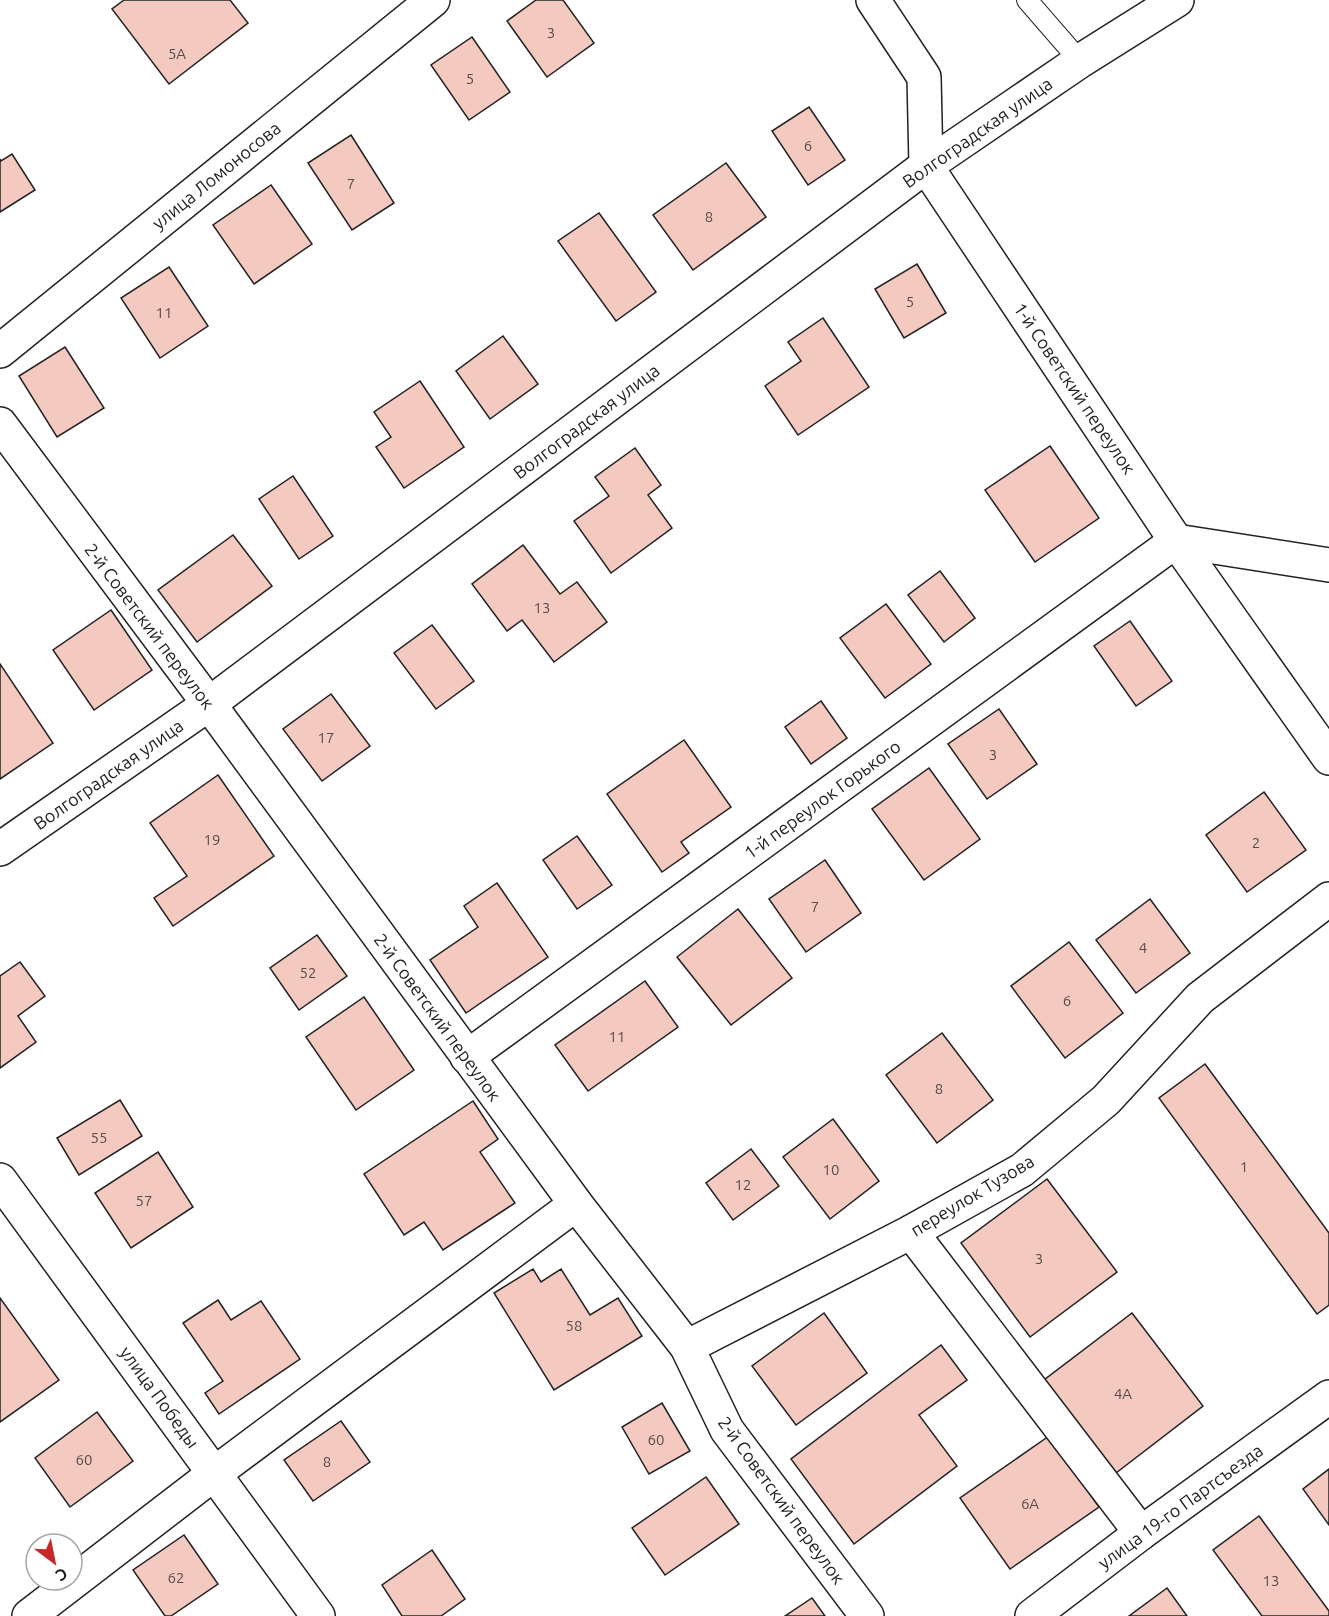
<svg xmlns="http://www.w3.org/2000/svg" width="1329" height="1616" viewBox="0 0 1329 1616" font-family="Ubuntu,sans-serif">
<rect width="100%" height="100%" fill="#fff"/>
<g fill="#f3c9c0" stroke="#222" stroke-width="1.5">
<path d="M 124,0 L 230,0 L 248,23 L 169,84 L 112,9 Z"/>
<path d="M 536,0 L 563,0 L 594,43 L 547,77 L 507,21 Z"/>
<path d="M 472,37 L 510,92 L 469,120 L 431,65 Z"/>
<path d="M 809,107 L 845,160 L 808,185 L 772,131 Z"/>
<path d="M 351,135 L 394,203 L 352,230 L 308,163 Z"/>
<path d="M 12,154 L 35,190 L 0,212 L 0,159 L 1,161 Z"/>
<path d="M 726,163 L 766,217 L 693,270 L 653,215 Z"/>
<path d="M 271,185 L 312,244 L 254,284 L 213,225 Z"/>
<path d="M 599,213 L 656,292 L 616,321 L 558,241 Z"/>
<path d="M 917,264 L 946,313 L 904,338 L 875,289 Z"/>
<path d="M 169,267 L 208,326 L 160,358 L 121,298 Z"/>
<path d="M 823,318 L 869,387 L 798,435 L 765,386 L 801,361 L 788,342 Z"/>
<path d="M 503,336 L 538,384 L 490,419 L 456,371 Z"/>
<path d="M 65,347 L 104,408 L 57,437 L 19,376 Z"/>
<path d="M 420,381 L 464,447 L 404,488 L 376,447 L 391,437 L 374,412 Z"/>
<path d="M 1050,446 L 1099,518 L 1035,562 L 985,490 Z"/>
<path d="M 635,448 L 661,485 L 648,495 L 672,528 L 611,573 L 574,521 L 609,496 L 595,477 Z"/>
<path d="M 293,476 L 333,536 L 299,559 L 259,499 Z"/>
<path d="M 233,535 L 272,586 L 197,642 L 158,590 Z"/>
<path d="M 523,545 L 560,594 L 577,582 L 607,622 L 554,662 L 522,620 L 507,631 L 472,584 Z"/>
<path d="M 940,571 L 975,618 L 944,642 L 908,595 Z"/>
<path d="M 886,604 L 931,664 L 885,698 L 840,638 Z"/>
<path d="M 111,610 L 152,670 L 94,710 L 53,650 Z"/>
<path d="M 1130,621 L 1172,681 L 1136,706 L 1094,646 Z"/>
<path d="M 432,625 L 474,681 L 436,709 L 394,653 Z"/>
<path d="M 0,664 L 53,743 L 0,779 Z"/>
<path d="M 331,694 L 370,746 L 322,781 L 283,729 Z"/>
<path d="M 821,701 L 847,738 L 811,764 L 785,727 Z"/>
<path d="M 999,709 L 1037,764 L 987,799 L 948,744 Z"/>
<path d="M 684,740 L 731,807 L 681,842 L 689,853 L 662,872 L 607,794 Z"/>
<path d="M 929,768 L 980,839 L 924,880 L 872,809 Z"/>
<path d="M 218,775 L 274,856 L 173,926 L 154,898 L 187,876 L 150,823 Z"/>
<path d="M 1264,792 L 1306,850 L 1247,892 L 1206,835 Z"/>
<path d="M 577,836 L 612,885 L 577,909 L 543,860 Z"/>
<path d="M 825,860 L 861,913 L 806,952 L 769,899 Z"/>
<path d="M 497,883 L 548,957 L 466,1013 L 430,960 L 478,927 L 464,906 Z"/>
<path d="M 1150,899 L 1190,953 L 1136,993 L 1096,940 Z"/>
<path d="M 738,909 L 792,978 L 731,1025 L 677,957 Z"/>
<path d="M 317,935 L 347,976 L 299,1010 L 270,968 Z"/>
<path d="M 1069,942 L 1123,1013 L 1065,1058 L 1011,986 Z"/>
<path d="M 20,962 L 45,996 L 18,1016 L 36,1042 L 0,1068 L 0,976 Z"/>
<path d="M 645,981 L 678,1027 L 588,1091 L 555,1045 Z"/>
<path d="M 364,997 L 414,1070 L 356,1110 L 306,1037 Z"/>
<path d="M 942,1033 L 993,1100 L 937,1143 L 886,1075 Z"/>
<path d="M 1205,1064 L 1329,1233 L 1329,1305 L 1317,1314 L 1159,1098 Z"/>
<path d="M 120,1100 L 142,1136 L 79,1175 L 57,1138 Z"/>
<path d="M 473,1101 L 498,1139 L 480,1152 L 515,1203 L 443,1250 L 424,1222 L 404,1235 L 364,1174 Z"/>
<path d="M 833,1119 L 879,1181 L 830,1219 L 783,1157 Z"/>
<path d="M 751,1149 L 779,1186 L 733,1220 L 706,1183 Z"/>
<path d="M 158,1152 L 193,1207 L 131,1248 L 95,1193 Z"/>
<path d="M 1047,1179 L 1117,1272 L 1030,1337 L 961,1243 Z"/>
<path d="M 533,1269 L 541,1282 L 561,1269 L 590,1315 L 618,1298 L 642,1336 L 554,1390 L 494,1293 Z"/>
<path d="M 0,1298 L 59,1380 L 0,1422 Z"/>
<path d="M 218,1300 L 231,1320 L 261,1301 L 300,1359 L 219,1414 L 205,1393 L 223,1381 L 183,1323 Z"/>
<path d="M 824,1313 L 867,1373 L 796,1425 L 752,1366 Z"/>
<path d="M 1132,1313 L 1203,1406 L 1116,1473 L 1044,1380 Z"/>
<path d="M 941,1345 L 967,1380 L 919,1415 L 957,1466 L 854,1544 L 791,1459 Z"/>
<path d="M 662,1403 L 690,1451 L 649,1474 L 622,1427 Z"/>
<path d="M 97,1412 L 133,1461 L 70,1507 L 35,1458 Z"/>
<path d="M 341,1421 L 370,1462 L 313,1501 L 284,1460 Z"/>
<path d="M 1049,1436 L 1099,1507 L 1010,1569 L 960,1498 Z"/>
<path d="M 1329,1469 L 1329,1525 L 1303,1489 Z"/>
<path d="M 706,1477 L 739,1524 L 665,1575 L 632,1528 Z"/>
<path d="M 1259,1516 L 1329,1611 L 1329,1616 L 1262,1616 L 1213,1550 Z"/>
<path d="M 184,1535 L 218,1584 L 171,1616 L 165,1616 L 133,1570 Z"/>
<path d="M 432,1550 L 465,1599 L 441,1616 L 402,1616 L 382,1585 Z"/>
<path d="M 1167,1588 L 1187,1616 L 1129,1616 Z"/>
<path d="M 812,1598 L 825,1616 L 785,1616 Z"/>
</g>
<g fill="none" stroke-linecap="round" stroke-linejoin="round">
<defs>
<path id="service" d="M 1027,0 L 1080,61"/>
<g id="minor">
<path d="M 873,0 L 924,77 L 926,166 L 1176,541 L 1329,758"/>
<path d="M 0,351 L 433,0"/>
<path d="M 0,424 L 209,704 L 576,1204 L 687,1347 L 727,1430 L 867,1616"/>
<path d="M 0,849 L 209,704 L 926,166 L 1080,61 L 1177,0"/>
<path d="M 467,1057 L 1176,541 L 1329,565"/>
<path d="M 0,1180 L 318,1616"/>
<path d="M 911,1232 L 1141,1533"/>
<path d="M 687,1347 L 911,1232 L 1022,1170 L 1106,1100 L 1200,998 L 1329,899"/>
<path d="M 29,1616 L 215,1473 L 576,1204"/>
<path d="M 1032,1616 L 1141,1533 L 1329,1397"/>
</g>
</defs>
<use href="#service" stroke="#222" stroke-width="22"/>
<use href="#minor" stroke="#222" stroke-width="36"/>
<use href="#service" stroke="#fff" stroke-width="20"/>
<use href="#minor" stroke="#fff" stroke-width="33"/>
</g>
<g text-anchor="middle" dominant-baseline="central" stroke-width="4.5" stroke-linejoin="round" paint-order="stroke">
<g font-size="15" fill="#564c4a">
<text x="551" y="32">3</text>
<text x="177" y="53">5А</text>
<text x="470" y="78">5</text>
<text x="808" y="145">6</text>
<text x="351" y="183">7</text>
<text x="709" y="216">8</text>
<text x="910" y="301">5</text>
<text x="164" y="312">11</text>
<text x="542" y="607">13</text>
<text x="326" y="737">17</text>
<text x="993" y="754">3</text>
<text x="212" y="839">19</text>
<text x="1256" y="842">2</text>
<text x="815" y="906">7</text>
<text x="1143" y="947">4</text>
<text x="308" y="972">52</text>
<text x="1067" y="1000">6</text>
<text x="617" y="1036">11</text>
<text x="939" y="1088">8</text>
<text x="99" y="1137">55</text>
<text x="1244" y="1166">1</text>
<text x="831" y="1169">10</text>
<text x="743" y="1184">12</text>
<text x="144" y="1200">57</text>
<text x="1039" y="1258">3</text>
<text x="574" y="1325">58</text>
<text x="1123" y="1393">4А</text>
<text x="656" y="1439">60</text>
<text x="84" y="1459">60</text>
<text x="327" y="1461">8</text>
<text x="1030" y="1503">6А</text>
<text x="176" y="1577">62</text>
<text x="1271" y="1580">13</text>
</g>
<g font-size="18" fill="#222" stroke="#fff">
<text transform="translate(977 132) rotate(-35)">Волгоградская улица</text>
<text transform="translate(216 175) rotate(-39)">улица Ломоносова</text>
<text transform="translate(1075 388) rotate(56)">1-й Советский переулок</text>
<text transform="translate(586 421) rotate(-37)">Волгоградская улица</text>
<text transform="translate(150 626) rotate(53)">2-й Советский переулок</text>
<text transform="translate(108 774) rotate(-35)">Волгоградская улица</text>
<text transform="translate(822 799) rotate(-36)">1-й переулок Горького</text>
<text transform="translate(438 1017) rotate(54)">2-й Советский переулок</text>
<text transform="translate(972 1195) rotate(-31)">переулок Тузова</text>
<text transform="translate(160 1397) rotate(54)">улица Победы</text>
<text transform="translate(782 1500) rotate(54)">2-й Советский переулок</text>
<text transform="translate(1180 1506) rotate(-36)">улица 19-го Партсъезда</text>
</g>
</g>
<g transform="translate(54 1562) rotate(148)"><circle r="28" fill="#ffffff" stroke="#a7a7a7" stroke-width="1.5"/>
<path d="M0-4.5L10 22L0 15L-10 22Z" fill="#c62828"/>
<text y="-9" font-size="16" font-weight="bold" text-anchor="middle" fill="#222222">С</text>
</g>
</svg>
